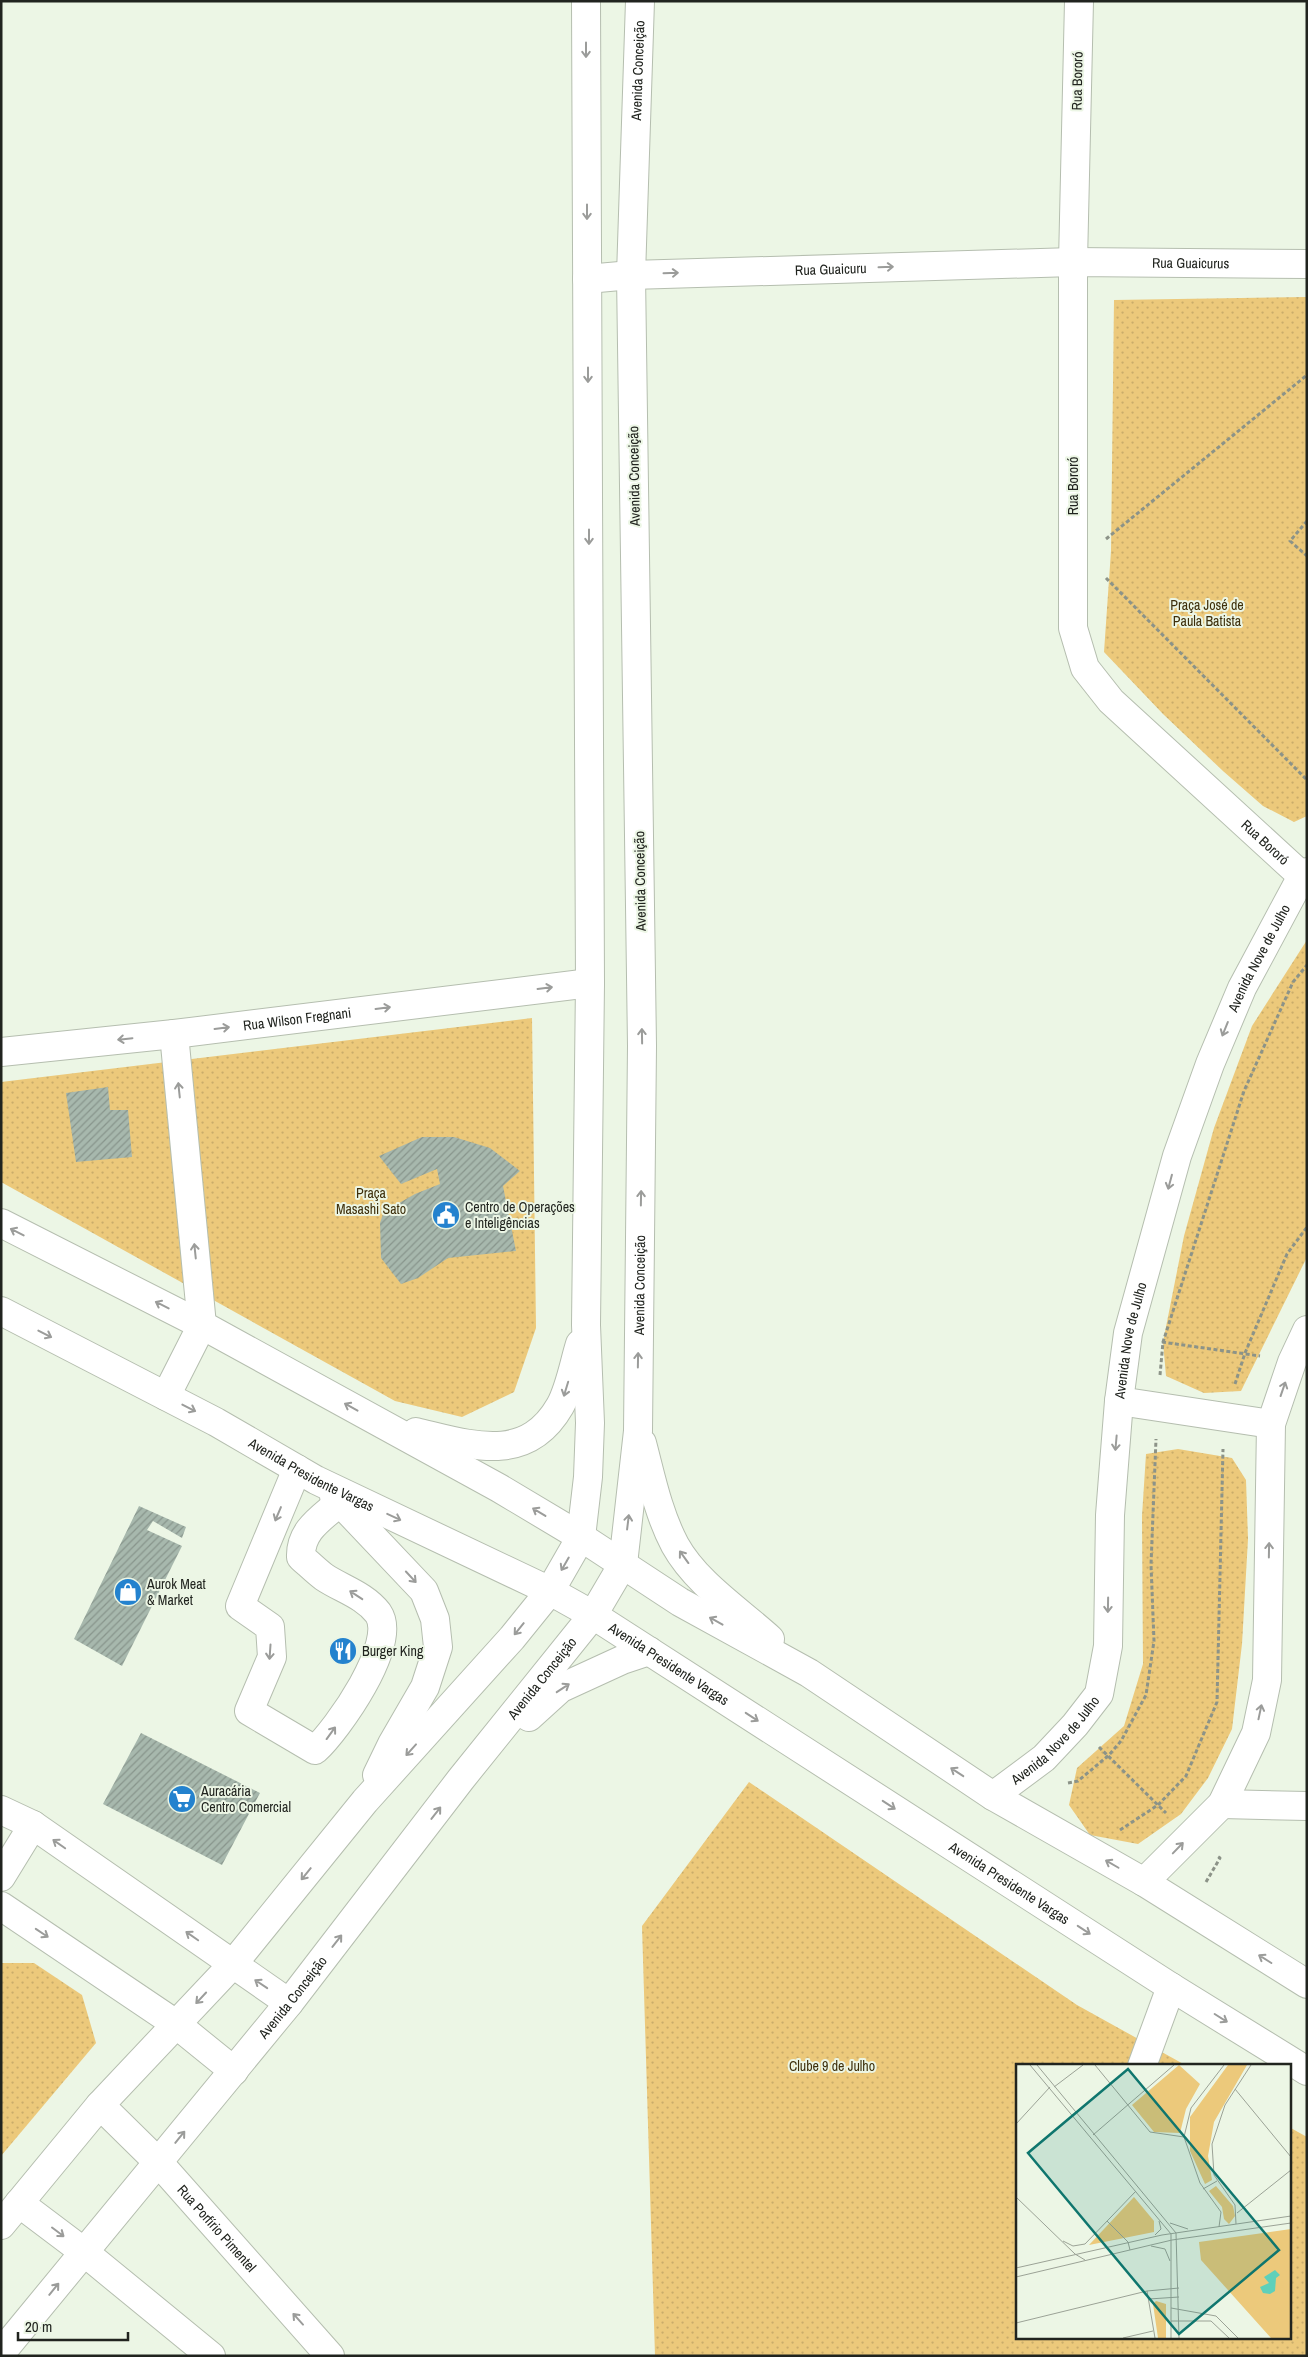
<svg xmlns="http://www.w3.org/2000/svg" width="1308" height="2357" viewBox="0 0 1308 2357" font-family="'Archivo Narrow',sans-serif">
<defs>
<pattern id="park-dots" width="8" height="8" patternUnits="userSpaceOnUse" patternTransform="scale(1.25)"><rect width="8" height="8" fill="#ecc97b"/><path d="M2 2h.1M6 6h.1" fill="none" stroke="#caac6a" stroke-width="1.8" stroke-linecap="round"/></pattern>
<pattern id="building-hatch" width="6" height="6" patternUnits="userSpaceOnUse" patternTransform="scale(1.25)"><rect width="6" height="6" fill="#a7b8ad"/><path d="M-1 1l2-2M0 6l6-6M5 7l2-2" fill="none" stroke="#88958c"/></pattern>
</defs>
<rect width="100%" height="100%" fill="#ecf6e5"/>
<g fill="url(#park-dots)">
<path d="M 1307,297 L 1307,816 L 1294,822 L 1263,806 L 1223,771 L 1163,714 L 1104,652 L 1111,551 L 1114,300 Z"/>
<path d="M 1307,940 L 1307,1257 L 1241,1391 L 1204,1393 L 1166,1376 L 1163,1342 L 1184,1236 L 1214,1128 L 1252,1026 Z"/>
<path d="M 532,1018 L 536,1328 L 514,1392 L 462,1417 L 395,1401 L 1,1182 L 1,1082 Z"/>
<path d="M 1178,1449 L 1232,1458 L 1246,1480 L 1248,1539 L 1242,1644 L 1232,1729 L 1208,1778 L 1181,1814 L 1138,1844 L 1090,1835 L 1069,1805 L 1077,1768 L 1124,1726 L 1143,1664 L 1142,1516 L 1146,1454 Z"/>
<path d="M 749,1782 L 1077,2005 L 1187,2066 L 1017,2066 L 1017,2338 L 1289,2338 L 1289,2127 L 1307,2137 L 1307,2356 L 655,2356 L 642,1926 Z"/>
<path d="M 1,1963 L 34,1963 L 82,1995 L 96,2043 L 1,2156 Z"/>
</g>
<g fill="url(#building-hatch)">
<path d="M 108,1087 L 110,1110 L 128,1110 L 132,1157 L 76,1162 L 66,1093 Z"/>
<path d="M 422,1137 L 454,1137 L 490,1148 L 520,1171 L 503,1186 L 516,1251 L 448,1258 L 418,1278 L 401,1284 L 381,1258 L 380,1223 L 387,1202 L 392,1207 L 415,1194 L 440,1184 L 437,1169 L 401,1184 L 379,1156 Z"/>
<path d="M 139,1506 L 186,1527 L 182,1538 L 153,1521 L 147,1530 L 182,1546 L 122,1666 L 74,1639 Z"/>
<path d="M 141,1733 L 260,1793 L 222,1865 L 103,1804 Z"/>
</g>
<g fill="none" stroke-linecap="round" stroke-linejoin="round">
<defs>
<g id="minor">
<path id="s1" d="M 1079,1 L 1073,262 L 1073,628 L 1085,668 L 1111,701 L 1302,876"/>
<path id="s2" d="M 587,279 L 631,275 L 1073,262 L 1307,264"/>
<path id="s3" d="M 1,1052 L 174,1034 L 590,983"/>
<path d="M 166,1396 L 202,1325 L 174,1034"/>
<path d="M 1119,1401 L 1271,1424"/>
<path d="M 297,1469 L 240,1606 L 270,1627 L 272,1657 L 249,1711 L 315,1750 C 337,1730 399,1643 378,1613 C 364,1595 342,1589 324,1577 C 316,1571 308,1563 301,1557 C 300,1530 322,1518 341,1501"/>
<path id="s4" d="M 993,1796 L 1044,1758 L 1075,1725 L 1099,1694 L 1108,1646 L 1110,1515 L 1119,1401 L 1128,1333 L 1177,1156 L 1210,1064 L 1242,988 L 1302,876 L 1307,872"/>
<path d="M 1222,1804 L 1307,1806"/>
<path d="M 1,1810 L 33,1825 L 289,2003"/>
<path d="M 1,1877 L 33,1825"/>
<path d="M 1144,1882 L 1222,1804 L 1256,1733 L 1267,1680 L 1271,1424 L 1292,1362 L 1307,1330"/>
<path d="M 1,1906 L 176,2024 L 234,2071"/>
<path d="M 1142,2066 L 1171,1987"/>
<path id="s5" d="M 100,2105 L 159,2163 L 330,2356"/>
<path d="M 19,2203 L 84,2252 L 211,2356"/>
</g>
<g id="major">
<path d="M 1,1223 L 202,1325 L 499,1488 L 581,1537 L 680,1602 L 809,1673 L 993,1796 L 1144,1882 L 1307,1984"/>
<path id="s6" d="M 1,1311 L 216,1422 L 316,1480 L 550,1591 L 593,1615 L 1171,1987 L 1307,2071"/>
<path d="M 416,1432 C 471,1445 526,1465 560,1406 C 570,1388 574,1363 580,1344"/>
<path d="M 642,1443 C 651,1477 658,1513 675,1545 C 696,1583 738,1610 770,1639"/>
<path d="M 334,1496 L 424,1591 L 435,1619 L 438,1647 L 425,1687 L 392,1744 L 377,1775"/>
<path d="M 529,1717 L 561,1688 L 622,1660 L 649,1651"/>
<path d="M 1,2225 L 100,2105 L 233,1964 L 365,1801 L 512,1638 L 550,1591 L 581,1537 L 588,1477 L 590,1423 L 586,1325 L 590,983 L 586,1"/>
<path id="s7" d="M 1,2353 L 289,2003 L 461,1779 L 593,1615 L 623,1564 L 638,1431 L 642,1046 L 631,275 L 640,1"/>
</g>
</defs>
<use href="#minor" stroke="#b5beaf" stroke-width="30"/>
<use href="#major" stroke="#b5beaf" stroke-width="30"/>
<g stroke="#8c9388" stroke-width="3" stroke-dasharray="4 2.5" stroke-linecap="butt">
<path d="M 1307,521 L 1290,541 L 1307,556"/>
<path d="M 1106,539 L 1307,375"/>
<path d="M 1106,578 L 1307,780"/>
<path d="M 1162,1342 L 1260,1356"/>
<path d="M 1160,1375 L 1163,1342 L 1244,1091 L 1293,982 L 1307,965"/>
<path d="M 1235,1384 L 1245,1353 L 1287,1254 L 1307,1227"/>
<path d="M 1099,1747 L 1166,1813"/>
<path d="M 1068,1783 L 1078,1781 L 1109,1755 L 1121,1741 L 1146,1695 L 1154,1641 L 1151,1565 L 1156,1439"/>
<path d="M 1120,1830 L 1158,1805 L 1186,1776 L 1217,1702 L 1223,1449"/>
<path d="M 1206,1882 L 1220,1858 L 1217,1856"/>
</g>
<use href="#minor" stroke="#fff" stroke-width="28"/>
<use href="#major" stroke="#fff" stroke-width="28"/>
</g>
<defs><path id="oneway-shaft" d="M-6 0H5M1.5-3L5.5 0L1.5 3" fill="none" stroke-width="1.6" stroke-linecap="round" stroke-linejoin="round" transform="scale(1.25)"/></defs>
<g stroke="#9b9c9a">
<use href="#oneway-shaft" transform="translate(586 50) rotate(90)"/>
<use href="#oneway-shaft" transform="translate(587 212) rotate(90)"/>
<use href="#oneway-shaft" transform="translate(886 267) rotate(-2)"/>
<use href="#oneway-shaft" transform="translate(671 273) rotate(-2)"/>
<use href="#oneway-shaft" transform="translate(588 375) rotate(90)"/>
<use href="#oneway-shaft" transform="translate(589 537) rotate(90)"/>
<use href="#oneway-shaft" transform="translate(545 988) rotate(-7)"/>
<use href="#oneway-shaft" transform="translate(383 1008) rotate(-7)"/>
<use href="#oneway-shaft" transform="translate(222 1028) rotate(-7)"/>
<use href="#oneway-shaft" transform="translate(1225 1029) rotate(112)"/>
<use href="#oneway-shaft" transform="translate(642 1036) rotate(-91)"/>
<use href="#oneway-shaft" transform="translate(125 1039) rotate(174)"/>
<use href="#oneway-shaft" transform="translate(179 1090) rotate(-96)"/>
<use href="#oneway-shaft" transform="translate(1170 1182) rotate(105)"/>
<use href="#oneway-shaft" transform="translate(641 1198) rotate(-89)"/>
<use href="#oneway-shaft" transform="translate(17 1232) rotate(-153)"/>
<use href="#oneway-shaft" transform="translate(195 1251) rotate(-96)"/>
<use href="#oneway-shaft" transform="translate(162 1305) rotate(-153)"/>
<use href="#oneway-shaft" transform="translate(45 1334) rotate(27)"/>
<use href="#oneway-shaft" transform="translate(638 1360) rotate(-89)"/>
<use href="#oneway-shaft" transform="translate(566 1389) rotate(107)"/>
<use href="#oneway-shaft" transform="translate(1283 1389) rotate(-71)"/>
<use href="#oneway-shaft" transform="translate(351 1407) rotate(-151)"/>
<use href="#oneway-shaft" transform="translate(189 1408) rotate(27)"/>
<use href="#oneway-shaft" transform="translate(1116 1443) rotate(95)"/>
<use href="#oneway-shaft" transform="translate(539 1512) rotate(-149)"/>
<use href="#oneway-shaft" transform="translate(278 1514) rotate(113)"/>
<use href="#oneway-shaft" transform="translate(394 1517) rotate(25)"/>
<use href="#oneway-shaft" transform="translate(628 1522) rotate(-83)"/>
<use href="#oneway-shaft" transform="translate(1269 1550) rotate(-89)"/>
<use href="#oneway-shaft" transform="translate(684 1557) rotate(-126)"/>
<use href="#oneway-shaft" transform="translate(565 1564) rotate(120)"/>
<use href="#oneway-shaft" transform="translate(411 1577) rotate(47)"/>
<use href="#oneway-shaft" transform="translate(356 1595) rotate(-147)"/>
<use href="#oneway-shaft" transform="translate(1108 1605) rotate(91)"/>
<use href="#oneway-shaft" transform="translate(716 1621) rotate(-151)"/>
<use href="#oneway-shaft" transform="translate(519 1629) rotate(129)"/>
<use href="#oneway-shaft" transform="translate(270 1652) rotate(94)"/>
<use href="#oneway-shaft" transform="translate(563 1688) rotate(-33)"/>
<use href="#oneway-shaft" transform="translate(1260 1712) rotate(-78)"/>
<use href="#oneway-shaft" transform="translate(752 1717) rotate(33)"/>
<use href="#oneway-shaft" transform="translate(331 1733) rotate(-54)"/>
<use href="#oneway-shaft" transform="translate(411 1750) rotate(132)"/>
<use href="#oneway-shaft" transform="translate(957 1772) rotate(-147)"/>
<use href="#oneway-shaft" transform="translate(889 1805) rotate(33)"/>
<use href="#oneway-shaft" transform="translate(436 1813) rotate(-52)"/>
<use href="#oneway-shaft" transform="translate(59 1844) rotate(-145)"/>
<use href="#oneway-shaft" transform="translate(1178 1848) rotate(-46)"/>
<use href="#oneway-shaft" transform="translate(1112 1864) rotate(-150)"/>
<use href="#oneway-shaft" transform="translate(306 1874) rotate(129)"/>
<use href="#oneway-shaft" transform="translate(1084 1930) rotate(33)"/>
<use href="#oneway-shaft" transform="translate(42 1933) rotate(34)"/>
<use href="#oneway-shaft" transform="translate(192 1936) rotate(-145)"/>
<use href="#oneway-shaft" transform="translate(337 1941) rotate(-52)"/>
<use href="#oneway-shaft" transform="translate(1265 1959) rotate(-148)"/>
<use href="#oneway-shaft" transform="translate(261 1984) rotate(-146)"/>
<use href="#oneway-shaft" transform="translate(201 1998) rotate(133)"/>
<use href="#oneway-shaft" transform="translate(1221 2018) rotate(32)"/>
<use href="#oneway-shaft" transform="translate(180 2137) rotate(-51)"/>
<use href="#oneway-shaft" transform="translate(58 2232) rotate(37)"/>
<use href="#oneway-shaft" transform="translate(54 2289) rotate(-51)"/>
<use href="#oneway-shaft" transform="translate(298 2319) rotate(-132)"/>
</g>
<defs>
<symbol id="civic-disc" viewBox="-11 -11 22 22"><circle r="9.5" fill="#2482ce" stroke="#ecf6e5"/><path d="M-.6-6.5H3V-4.5H.6V-3L4-1V1h2V6H-6V1h2V-1L-.6-3ZM-1.2 2.5V6h2.4V2.5Z" fill="#fff"/></symbol>
<symbol id="shop-disc" viewBox="-11 -11 22 22"><circle r="9.5" fill="#2482ce" stroke="#ecf6e5"/><path d="M-5-2.5h2.3a2.7 3.5 0 0 1 5.4 0H5L5.5 6h-11ZM-1.5-2.5h3a1.5 2.3 0 0 0-3 0Z" fill="#fff"/></symbol>
<symbol id="restaurant-disc" viewBox="-11 -11 22 22"><circle r="9.5" fill="#2482ce" stroke="#ecf6e5"/><path d="M-5-6h1v4h1v-4h1v4h1v-4h1v5L-1.5 .5V6h-2V.5L-5-1ZM5-6V6H3V1.5H1.5Q1.5-4 5-6Z" fill="#fff"/></symbol>
<symbol id="supermarket-disc" viewBox="-11 -11 22 22"><circle r="9.5" fill="#2482ce" stroke="#ecf6e5"/><path d="M-6-5.5h2.5l.6 2H6L4.5 2H-2.5L-4.4-4H-6ZM-1.5 3.2a1.3 1.3 0 1 0 .1 0ZM3 3.2a1.3 1.3 0 1 0 .1 0Z" fill="#fff"/></symbol>
</defs>
<g fill-rule="evenodd">
<use href="#civic-disc" x="430" y="1199" width="32" height="32"/>
<use href="#shop-disc" x="112" y="1576" width="32" height="32"/>
<use href="#restaurant-disc" x="327" y="1635" width="32" height="32"/>
<use href="#supermarket-disc" x="166" y="1783" width="32" height="32"/>
</g>
<g text-anchor="middle" dominant-baseline="central" stroke-width="4" stroke-linejoin="round" paint-order="stroke">
<g font-size="14" fill="#21241f" stroke="#ecf6e5">
<text stroke="none"><textPath href="#s7" startOffset="2500">Avenida Conceição</textPath></text>
<text transform="translate(1077 81) rotate(-89)">Rua Bororó</text>
<text stroke="none"><textPath href="#s2" startOffset="604">Rua Guaicurus</textPath></text>
<text stroke="none"><textPath href="#s2" startOffset="244">Rua Guaicuru</textPath></text>
<text transform="translate(634 476) rotate(-91)">Avenida Conceição</text>
<text transform="translate(1073 486) rotate(-90)">Rua Bororó</text>
<text stroke="none"><textPath href="#s1" startOffset="920">Rua Bororó</textPath></text>
<text transform="translate(640 881) rotate(-91)">Avenida Conceição</text>
<text stroke="none"><textPath href="#s4" startOffset="909">Avenida Nove de Julho</textPath></text>
<text stroke="none"><textPath href="#s3" startOffset="298">Rua Wilson Fregnani</textPath></text>
<text stroke="none"><textPath href="#s7" startOffset="1285">Avenida Conceição</textPath></text>
<text stroke="none"><textPath href="#s4" startOffset="504">Avenida Nove de Julho</textPath></text>
<text stroke="none"><textPath href="#s6" startOffset="351">Avenida Presidente Vargas</textPath></text>
<text stroke="none"><textPath href="#s6" startOffset="756">Avenida Presidente Vargas</textPath></text>
<text stroke="none"><textPath href="#s7" startOffset="865">Avenida Conceição</textPath></text>
<text stroke="none"><textPath href="#s4" startOffset="84">Avenida Nove de Julho</textPath></text>
<text stroke="none"><textPath href="#s6" startOffset="1161">Avenida Presidente Vargas</textPath></text>
<text stroke="none"><textPath href="#s7" startOffset="460">Avenida Conceição</textPath></text>
<text stroke="none"><textPath href="#s5" startOffset="170">Rua Porfírio Pimentel</textPath></text>
</g>
<g font-size="14" fill="#3e2f0b" stroke="#ecf6e5">
<text x="1207" y="605">Praça José de<tspan x="1207" dy="16">Paula Batista</tspan></text>
<text x="371" y="1193">Praça<tspan x="371" dy="16">Masashi Sato</tspan></text>
<text x="832" y="2066">Clube 9 de Julho</text>
</g>
<g font-size="14" fill="#21241f" stroke="#ecf6e5" text-anchor="start">
<text x="465" y="1207">Centro de Operações<tspan x="465" dy="16">e Inteligências</tspan></text>
<text x="147" y="1584">Aurok Meat<tspan x="147" dy="16">&amp; Market</tspan></text>
<text x="362" y="1651">Burger King</text>
<text x="201" y="1791">Auracária<tspan x="201" dy="16">Centro Comercial</tspan></text>
</g>
</g>
<g transform="translate(1016 2064)">
<rect width="275" height="275" fill="#ecf6e5"/>
<path d="M 163,1 L 184,20 L 170,45 L 164,69 L 138,68 L 116,41 ZM 212,1 L 231,1 L 198,58 L 192,92 L 196,116 L 189,120 L 174,87 L 174,53 ZM 200,122 L 217,142 L 219,152 L 213,160 L 208,155 L 206,143 L 193,127 ZM 118,133 L 138,157 L 138,168 L 73,181 ZM 275,165 L 275,274 L 255,274 L 185,196 L 183,178 ZM 140,237 L 150,240 L 150,274 L 142,274 L 137,240 Z" fill="#ecc97b"/>
<path d="M 259,206 L 264,211 L 260,214 L 259,227 L 254,230 L 247,229 L 244,223 L 253,219 L 248,213 Z" fill="#5fd0ba"/>
<path fill="none" stroke="#9ba296" stroke-width="1" d="M 14,1 L 155,170 L 155,274M 21,1 L 160,169 L 163,274M 79,1 L 134,68 L 168,73M 38,23 L 67,1M 219,25 L 275,93M 0,60 L 34,23M 77,71 L 158,1M 187,125 L 201,117M 0,133 L 59,190 L 69,196M 221,149 L 275,106M 91,157 L 112,178 L 114,186M 154,159 L 172,165M 220,160 L 219,141 L 198,111 L 196,80 L 209,41 L 235,1M 203,163 L 205,148 L 184,119 L 168,73 L 175,44 L 208,1M 139,171 L 145,165 L 143,157M 47,177 L 57,182 L 69,180 L 120,127M 135,182 L 149,185 L 154,197M 0,204 L 146,171 L 275,152M 0,213 L 156,176 L 275,159M 131,227 L 139,274M 133,235 L 163,233M 155,244 L 200,252 L 222,274M 155,257 L 195,257 L 213,274M 0,259 L 131,227 L 163,224M 107,274 L 137,267"/>
<path fill="#0f766e" fill-opacity="0.15" stroke="#0f766e" stroke-width="2.5" d="M 112,5 L 263,186 L 163,270 L 12,89 Z"/>
<rect width="275" height="275" fill="none" stroke="#21241f" stroke-width="2.5"/>
</g>
<rect width="1308" height="2357" fill="none" stroke="#21241f" stroke-width="5"/>
<path d="M18 2332v8h110v-8" fill="none" stroke="#21241f" stroke-width="2.5"/>
<text x="25" y="2332" font-size="15" fill="#21241f" stroke="#ecf6e5" stroke-width="4" paint-order="stroke">20 m</text>
</svg>
